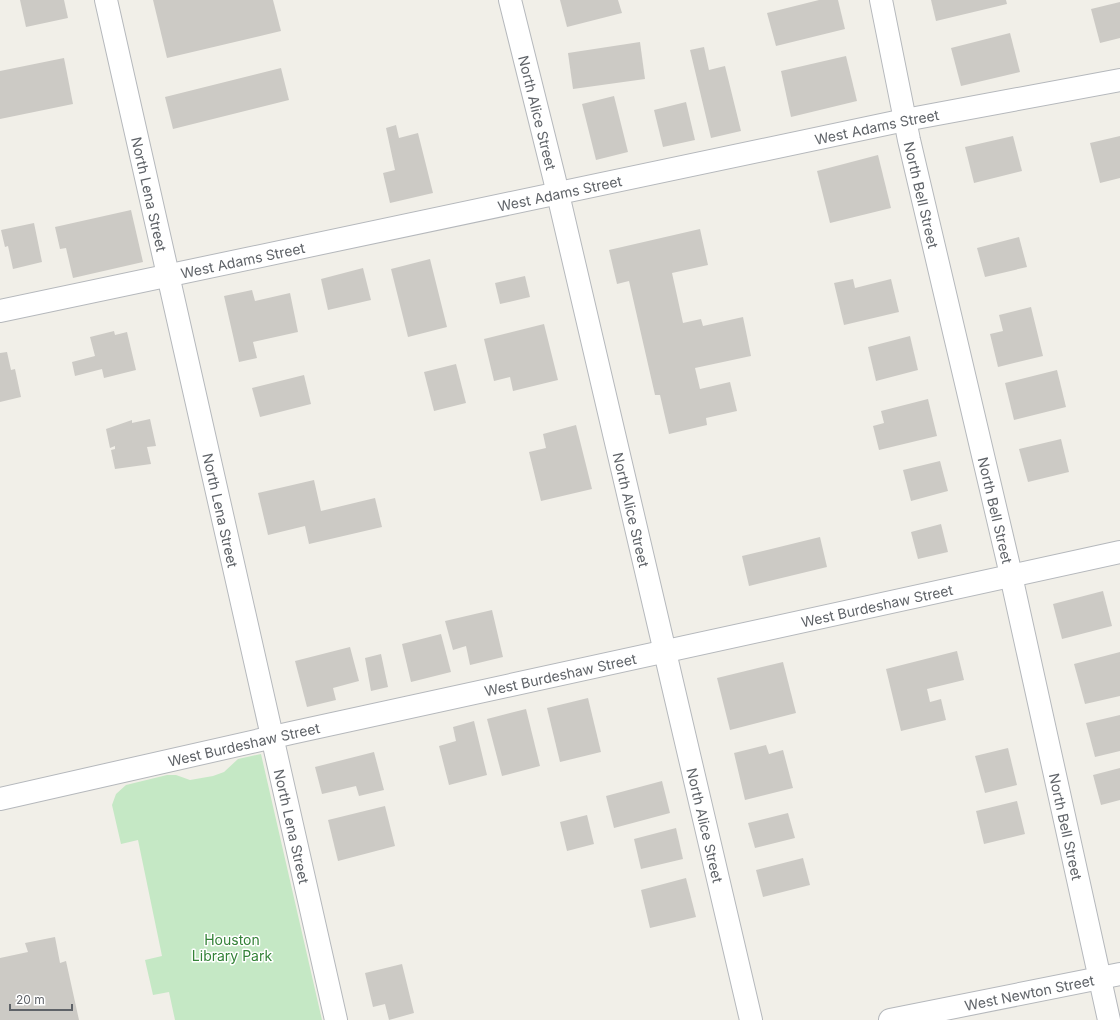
<svg xmlns="http://www.w3.org/2000/svg" width="1120" height="1020" viewBox="0 0 1120 1020" font-family="Inter,sans-serif">
<rect width="100%" height="100%" fill="#f1efe8"/>
<path fill="#c5e8c5" d="M 261,754 L 322,1020 L 175,1020 L 169,992 L 153,995 L 145,960 L 162,956 L 138,840 L 121,844 L 112,805 L 116,794 L 126,785 L 167,775 L 176,775 L 190,780 L 213,776 L 224,772 L 238,759 Z"/>
<g fill="#cccac5">
<path d="M 20,0 L 64,0 L 68,18 L 26,27 Z"/>
<path d="M 153,0 L 273,0 L 281,31 L 167,58 Z"/>
<path d="M 560,0 L 618,0 L 622,13 L 567,27 Z"/>
<path d="M 819,0 L 838,0 L 845,29 L 776,46 L 767,13 Z"/>
<path d="M 931,0 L 1006,0 L 1007,4 L 936,21 Z"/>
<path d="M 1120,2 L 1120,38 L 1100,43 L 1091,9 Z"/>
<path d="M 1010,33 L 1020,72 L 961,86 L 951,48 Z"/>
<path d="M 640,42 L 645,79 L 573,89 L 568,53 Z"/>
<path d="M 704,47 L 709,70 L 725,66 L 741,131 L 711,138 L 690,50 Z"/>
<path d="M 846,56 L 857,101 L 791,117 L 781,71 Z"/>
<path d="M 64,58 L 73,104 L 0,119 L 0,71 Z"/>
<path d="M 281,68 L 289,100 L 173,129 L 165,97 Z"/>
<path d="M 614,96 L 628,152 L 596,160 L 582,104 Z"/>
<path d="M 686,102 L 695,140 L 663,147 L 654,110 Z"/>
<path d="M 396,125 L 399,138 L 418,133 L 433,193 L 390,203 L 383,173 L 395,170 L 386,128 Z"/>
<path d="M 1013,136 L 1022,171 L 974,183 L 965,147 Z"/>
<path d="M 1120,136 L 1120,178 L 1100,183 L 1090,143 Z"/>
<path d="M 878,155 L 891,208 L 830,223 L 817,171 Z"/>
<path d="M 131,210 L 143,262 L 73,278 L 66,248 L 60,249 L 55,227 Z"/>
<path d="M 34,223 L 42,262 L 13,269 L 8,246 L 5,247 L 1,230 Z"/>
<path d="M 700,229 L 708,265 L 672,273 L 683,323 L 701,319 L 703,326 L 743,317 L 751,356 L 695,368 L 700,389 L 730,382 L 737,411 L 706,418 L 707,425 L 669,434 L 660,395 L 655,395 L 629,281 L 617,284 L 609,250 Z"/>
<path d="M 1019,237 L 1027,267 L 985,277 L 977,248 Z"/>
<path d="M 430,259 L 447,327 L 408,337 L 391,269 Z"/>
<path d="M 363,268 L 371,300 L 328,310 L 321,279 Z"/>
<path d="M 525,276 L 530,297 L 500,304 L 495,283 Z"/>
<path d="M 853,279 L 855,288 L 891,279 L 899,312 L 844,325 L 834,283 Z"/>
<path d="M 252,290 L 255,301 L 290,293 L 298,332 L 253,342 L 257,358 L 239,362 L 224,296 Z"/>
<path d="M 1031,307 L 1043,356 L 998,367 L 990,334 L 1003,331 L 999,315 Z"/>
<path d="M 544,324 L 558,380 L 513,391 L 510,377 L 494,381 L 484,339 Z"/>
<path d="M 114,331 L 115,335 L 127,332 L 136,370 L 104,378 L 102,369 L 75,376 L 72,362 L 95,356 L 90,337 Z"/>
<path d="M 910,336 L 918,370 L 876,381 L 868,347 Z"/>
<path d="M 7,352 L 11,370 L 15,369 L 21,397 L 0,402 L 0,353 Z"/>
<path d="M 456,364 L 466,403 L 434,411 L 424,372 Z"/>
<path d="M 1057,370 L 1066,407 L 1014,420 L 1005,383 Z"/>
<path d="M 304,375 L 311,404 L 260,417 L 252,388 Z"/>
<path d="M 928,399 L 937,436 L 879,450 L 873,426 L 884,423 L 881,411 Z"/>
<path d="M 150,419 L 156,446 L 147,447 L 151,464 L 115,469 L 111,450 L 115,449 L 115,446 L 110,448 L 106,429 L 132,420 L 132,423 Z"/>
<path d="M 576,425 L 592,489 L 541,501 L 529,452 L 546,448 L 543,434 Z"/>
<path d="M 1061,439 L 1069,472 L 1028,482 L 1019,449 Z"/>
<path d="M 940,461 L 948,491 L 911,501 L 903,470 Z"/>
<path d="M 314,480 L 321,511 L 375,498 L 382,527 L 309,544 L 305,526 L 268,535 L 258,493 Z"/>
<path d="M 941,524 L 948,552 L 918,559 L 911,532 Z"/>
<path d="M 820,537 L 827,567 L 749,586 L 742,556 Z"/>
<path d="M 1103,591 L 1112,626 L 1062,639 L 1053,604 Z"/>
<path d="M 492,610 L 503,657 L 470,665 L 466,646 L 453,650 L 445,621 Z"/>
<path d="M 441,634 L 451,672 L 411,682 L 402,644 Z"/>
<path d="M 350,647 L 359,681 L 333,688 L 336,700 L 307,707 L 295,661 Z"/>
<path d="M 957,651 L 964,680 L 927,689 L 930,702 L 941,699 L 946,720 L 901,731 L 886,669 Z"/>
<path d="M 1120,652 L 1120,696 L 1085,704 L 1074,664 Z"/>
<path d="M 381,654 L 388,687 L 371,691 L 365,658 Z"/>
<path d="M 783,662 L 796,713 L 730,730 L 717,678 Z"/>
<path d="M 588,698 L 601,752 L 560,762 L 547,708 Z"/>
<path d="M 526,709 L 540,766 L 502,776 L 487,719 Z"/>
<path d="M 1120,715 L 1120,751 L 1095,757 L 1086,723 Z"/>
<path d="M 474,721 L 487,775 L 449,785 L 439,746 L 456,741 L 453,727 Z"/>
<path d="M 766,745 L 769,754 L 783,750 L 793,788 L 745,800 L 734,753 Z"/>
<path d="M 1008,748 L 1017,785 L 985,793 L 975,756 Z"/>
<path d="M 374,752 L 384,790 L 359,796 L 356,786 L 322,794 L 315,767 Z"/>
<path d="M 1120,768 L 1120,800 L 1101,805 L 1093,775 Z"/>
<path d="M 662,781 L 670,813 L 614,828 L 606,796 Z"/>
<path d="M 1017,801 L 1025,834 L 984,844 L 976,811 Z"/>
<path d="M 385,806 L 395,846 L 338,861 L 328,820 Z"/>
<path d="M 788,813 L 795,838 L 755,848 L 748,823 Z"/>
<path d="M 587,815 L 594,844 L 567,851 L 560,822 Z"/>
<path d="M 676,828 L 683,859 L 641,869 L 634,839 Z"/>
<path d="M 803,858 L 810,885 L 763,897 L 756,870 Z"/>
<path d="M 686,878 L 696,917 L 650,928 L 641,890 Z"/>
<path d="M 55,937 L 60,963 L 66,961 L 79,1020 L 0,1020 L 0,958 L 28,952 L 25,943 Z"/>
<path d="M 402,964 L 414,1013 L 389,1020 L 385,1004 L 373,1007 L 365,973 Z"/>
</g>
<g fill="none" stroke-linecap="round" stroke-linejoin="round">
<defs>
<g id="minor">
<path id="s1" d="M 106,0 L 336,1020"/>
<path id="s2" d="M 510,0 L 554,177 L 751,1020"/>
<path id="s3" d="M 881,0 L 909,140 L 1008,562 L 1109,1020"/>
<path id="s4" d="M 0,311 L 905,120 L 1120,80"/>
<path id="s5" d="M 0,799 L 291,733 L 1120,552"/>
<path id="s6" d="M 890,1020 L 1120,974"/>
</g>
</defs>
<use href="#minor" stroke="#b5b8bc" stroke-width="24"/>
<use href="#minor" stroke="#fff" stroke-width="22"/>
</g>
<g text-anchor="middle" dominant-baseline="central" stroke-width="3" stroke-linejoin="round" paint-order="stroke">
<g font-size="14" fill="#5f6368" stroke="#fff">
<text stroke="none"><textPath href="#s2" startOffset="116">North Alice Street</textPath></text>
<text stroke="none"><textPath href="#s4" startOffset="896">West Adams Street</textPath></text>
<text stroke="none"><textPath href="#s4" startOffset="572">West Adams Street</textPath></text>
<text stroke="none"><textPath href="#s1" startOffset="199">North Lena Street</textPath></text>
<text stroke="none"><textPath href="#s3" startOffset="199">North Bell Street</textPath></text>
<text stroke="none"><textPath href="#s4" startOffset="248">West Adams Street</textPath></text>
<text stroke="none"><textPath href="#s1" startOffset="523">North Lena Street</textPath></text>
<text stroke="none"><textPath href="#s2" startOffset="524">North Alice Street</textPath></text>
<text stroke="none"><textPath href="#s3" startOffset="523">North Bell Street</textPath></text>
<text stroke="none"><textPath href="#s5" startOffset="898">West Burdeshaw Street</textPath></text>
<text stroke="none"><textPath href="#s5" startOffset="574">West Burdeshaw Street</textPath></text>
<text stroke="none"><textPath href="#s5" startOffset="250">West Burdeshaw Street</textPath></text>
<text stroke="none"><textPath href="#s2" startOffset="848">North Alice Street</textPath></text>
<text stroke="none"><textPath href="#s1" startOffset="847">North Lena Street</textPath></text>
<text stroke="none"><textPath href="#s3" startOffset="847">North Bell Street</textPath></text>
<text stroke="none"><textPath href="#s6" startOffset="142">West Newton Street</textPath></text>
</g>
<g font-size="14" fill="#348238" stroke="#fff">
<text x="232" y="939">Houston<tspan x="232" dy="16">Library Park</tspan></text>
</g>
</g>
<path d="M10 1004v6h62v-6" fill="none" stroke="#5f6368" stroke-width="2"/>
<text x="16" y="1004" font-size="12" fill="#5f6368" stroke="#ffffff" stroke-width="3" paint-order="stroke">20 m</text>
</svg>
